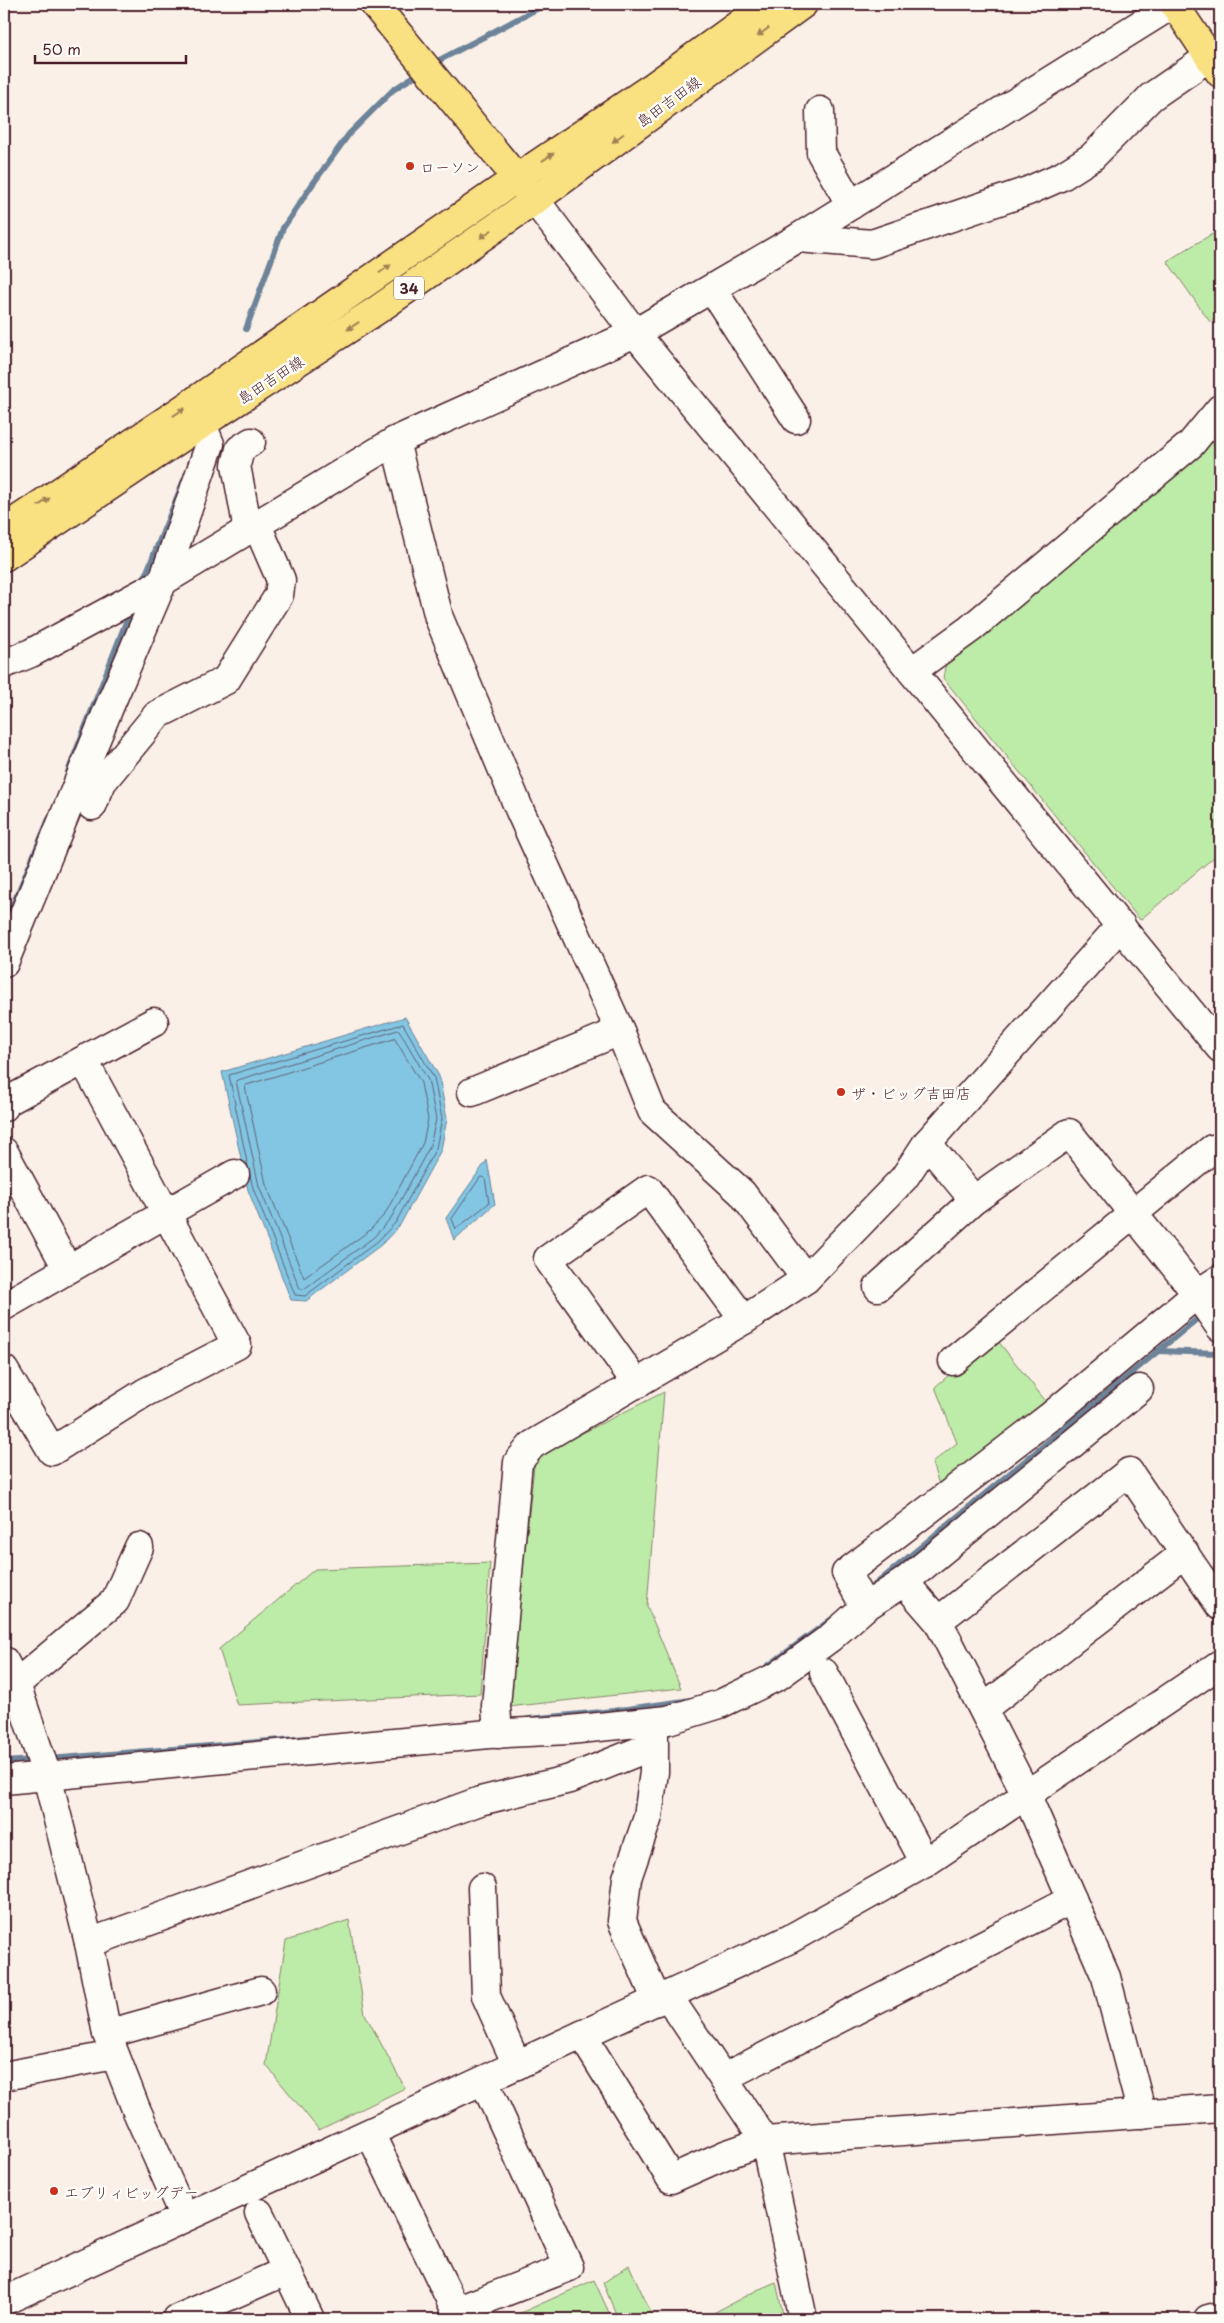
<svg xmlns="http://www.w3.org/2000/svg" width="1224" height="2323" viewBox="0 0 1224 2323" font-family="'Playpen Sans','Klee One',sans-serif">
<rect width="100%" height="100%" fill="#fbf0e7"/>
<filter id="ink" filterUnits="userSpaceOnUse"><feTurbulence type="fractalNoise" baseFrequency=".02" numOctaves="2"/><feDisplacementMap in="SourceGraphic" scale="10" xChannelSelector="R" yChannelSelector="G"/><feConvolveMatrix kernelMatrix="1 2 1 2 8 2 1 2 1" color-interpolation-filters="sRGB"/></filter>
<g filter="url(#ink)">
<g fill="#bdeba8" stroke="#84856a">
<path d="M 1212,234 L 1220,244 L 1220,316 L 1210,322 L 1167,261 Z"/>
<path d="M 1220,431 L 1220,852 L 1140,920 L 943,678 L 946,662 L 1204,452 Z"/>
<path d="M 994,1336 L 1048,1404 L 941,1491 L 932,1463 L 957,1443 L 935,1387 Z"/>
<path d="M 664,1392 L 647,1606 L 681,1688 L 508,1707 L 535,1457 Z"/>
<path d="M 490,1563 L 480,1694 L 237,1705 L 219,1649 L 315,1569 Z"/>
<path d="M 349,1920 L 365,2014 L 405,2088 L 319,2130 L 266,2065 L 286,1941 Z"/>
<path d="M 629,2265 L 654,2319 L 618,2319 L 603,2283 Z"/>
<path d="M 594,2280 L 612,2319 L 507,2319 Z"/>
<path d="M 776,2282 L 784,2319 L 702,2319 L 757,2290 Z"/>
</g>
<g fill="#82c6e3" stroke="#6c8399">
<path d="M 405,1017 L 439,1076 L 447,1119 L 441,1150 L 400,1225 L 381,1245 L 306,1301 L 291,1300 L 248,1190 L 222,1072 Z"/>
<path d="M 487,1160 L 495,1204 L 454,1240 L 446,1218 Z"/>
</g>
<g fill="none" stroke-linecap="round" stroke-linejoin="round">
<g stroke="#606275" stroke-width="1">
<path d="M 399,1030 L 428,1080 L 436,1119 L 430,1146 L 391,1218 L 374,1237 L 304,1289 L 300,1289 L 259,1186 L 236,1081 Z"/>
<path d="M 395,1039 L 421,1083 L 428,1119 L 423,1143 L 385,1214 L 369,1231 L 304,1278 L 266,1184 L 245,1086 Z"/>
<path d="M 248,1167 L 229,1075 L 403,1024 L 434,1078 L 442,1119 L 436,1148 L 396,1222 L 378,1241 L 305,1296 L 295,1295 L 253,1188 L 250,1175"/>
<path d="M 481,1177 L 485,1178 L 489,1203 L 456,1229 L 452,1219 Z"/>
</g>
<g stroke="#6c8399" stroke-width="6">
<path d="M 432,64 L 546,4"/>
<path d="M 246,329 L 283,228 L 312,185 L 349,134 L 393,90 L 422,71"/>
<path d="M 142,584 L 184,480"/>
<path d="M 68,772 L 131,609"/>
<path d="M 4,926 L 49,819"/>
<path d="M 1157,1351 L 1220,1353"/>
<path d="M 871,1588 L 1203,1314"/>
<path d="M 764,1669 L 832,1619"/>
<path d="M 529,1719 L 613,1711 L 691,1700"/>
<path d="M 49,1759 L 308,1738"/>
<path d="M 4,1762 L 34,1760"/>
</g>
<defs>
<g id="minor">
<path d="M 820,111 L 821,153 L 851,205"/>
<path d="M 535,200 L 635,333 L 1220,1048"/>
<path d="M 798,238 L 872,244 L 1028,191 L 1062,176 L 1092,157 L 1151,97 L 1209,57"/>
<path d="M 712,289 L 796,419"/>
<path d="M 395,441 L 439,618 L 520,811 L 620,1031"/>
<path d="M 248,530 L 236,465 L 240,449 L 251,442"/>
<path d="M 4,664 L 31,653 L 150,589 L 395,441 L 635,333 L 798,238 L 1173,4"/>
<path d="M 912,671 L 970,629 L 1191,444 L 1220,409"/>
<path d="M 92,806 L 102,782 L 157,715 L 226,680 L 279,595 L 281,580 L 257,525"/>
<path d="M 4,963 L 110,705 L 163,581 L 210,444 L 202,424"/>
<path d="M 472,1092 L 620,1031 L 652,1111 L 742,1193 L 806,1279"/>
<path d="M 4,1107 L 6,1102 L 154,1022"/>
<path d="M 927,1143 L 1121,925"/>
<path d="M 4,1152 L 67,1268"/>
<path d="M 878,1287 L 974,1200 L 1069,1133 L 1197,1294 L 1220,1327"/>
<path d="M 4,1306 L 235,1174"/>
<path d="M 953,1361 L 1212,1149"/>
<path d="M 4,1370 L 52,1451 L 144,1393 L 237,1345 L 84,1061"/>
<path d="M 637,1384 L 548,1259 L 648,1189 L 744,1320"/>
<path d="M 1139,1389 L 904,1582 L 938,1621 L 1027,1796 L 1106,1977 L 1142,2114"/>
<path d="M 904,1582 L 865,1607 L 846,1573 L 1052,1415 L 1197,1294 L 1220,1279"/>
<path d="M 938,1621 L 1129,1472 L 1220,1606"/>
<path d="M 4,1661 L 16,1684 L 47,1776 L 89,1943 L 107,2034 L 136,2109 L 184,2217"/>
<path d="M 824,1673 L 925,1863"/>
<path d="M 16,1684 L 115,1601 L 139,1547"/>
<path d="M 984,1708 L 1185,1553"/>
<path d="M 654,1728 L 654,1772 L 648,1817 L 627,1878 L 622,1921 L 657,2001"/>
<path d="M 498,1734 L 496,1706 L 518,1462 L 532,1445 L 744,1320 L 806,1279 L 904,1178 L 927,1143 L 974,1200"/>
<path d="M 4,1780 L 489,1734 L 569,1730 L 668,1720 L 720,1704 L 778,1676 L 830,1638 L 865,1607"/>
<path d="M 482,1888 L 486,1996 L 517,2065"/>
<path d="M 89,1943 L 480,1801 L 570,1779 L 642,1750"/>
<path d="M 668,1996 L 765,2141 L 803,2319"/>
<path d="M 107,2034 L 261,1991"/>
<path d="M 582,2035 L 671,2179 L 725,2155 L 765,2141 L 1220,2108"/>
<path d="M 4,2076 L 114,2055"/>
<path d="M 723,2078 L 1072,1899"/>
<path d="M 370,2133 L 456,2311 L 569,2267 L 484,2081"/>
<path d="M 259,2213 L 310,2319"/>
<path d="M 4,2301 L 790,1939 L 925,1863 L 1220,1664"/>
<path d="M 177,2319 L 286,2271"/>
<path d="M 1208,2319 L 1220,2316"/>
</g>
<g id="major">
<path d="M 374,4 L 528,192"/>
<path d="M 1174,4 L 1220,73"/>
<path d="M 4,529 L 189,405 L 517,178 L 655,85 L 767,4"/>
<path d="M 4,557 L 202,424 L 377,310 L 535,200 L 803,4"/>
</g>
</defs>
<use href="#minor" stroke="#4a1f2b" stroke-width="31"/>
<use href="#major" stroke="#4a1f2b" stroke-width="31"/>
<use href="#minor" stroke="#fdfcf7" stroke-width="28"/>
<use href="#major" stroke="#f9e181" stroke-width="28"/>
</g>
<defs><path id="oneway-solid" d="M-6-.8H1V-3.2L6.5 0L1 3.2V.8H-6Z" transform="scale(1.25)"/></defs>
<g fill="#a28056">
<use href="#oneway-solid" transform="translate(763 32) rotate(144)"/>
<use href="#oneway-solid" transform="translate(618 138) rotate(143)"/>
<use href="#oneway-solid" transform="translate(548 157) rotate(-34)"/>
<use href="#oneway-solid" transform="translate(486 234) rotate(145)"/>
<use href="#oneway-solid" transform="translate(385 269) rotate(-35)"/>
<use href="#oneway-solid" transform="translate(353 326) rotate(147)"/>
<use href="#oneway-solid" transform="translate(179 412) rotate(-34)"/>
<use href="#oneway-solid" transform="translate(44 502) rotate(-34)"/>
</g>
</g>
<g fill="#c8321e" stroke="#fdfcf7" stroke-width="2">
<circle cx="410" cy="166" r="5"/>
<circle cx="841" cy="1092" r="5"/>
<circle cx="54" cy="2191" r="5"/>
</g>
<g text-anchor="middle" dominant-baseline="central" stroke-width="5" stroke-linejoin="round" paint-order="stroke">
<rect fill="#fdfcf7" stroke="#806168" stroke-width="1" x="394" y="276.5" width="30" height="23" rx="4"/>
<g font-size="14" font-weight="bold" fill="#4a1f2b">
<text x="409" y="288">34</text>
</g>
<g font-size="15" fill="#4a1f2b" stroke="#fdfcf7">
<text transform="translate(668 101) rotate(-36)">島田吉田線</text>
<text transform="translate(270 379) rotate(-33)">島田吉田線</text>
</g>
<g font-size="15" fill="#4a1f2b" stroke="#fdfcf7" text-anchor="start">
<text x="420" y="166">ローソン</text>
<text x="851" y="1092">ザ・ビッグ吉田店</text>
<text x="64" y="2191">エブリィビッグデー</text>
</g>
</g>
<rect width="1224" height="2323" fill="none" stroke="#fdfcf7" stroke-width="20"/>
<rect x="10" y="10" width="1204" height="2303" fill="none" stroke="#4a1f2b" stroke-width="2" filter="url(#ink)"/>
<path d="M35 55v8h151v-8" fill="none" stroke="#4a1f2b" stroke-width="2.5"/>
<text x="42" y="55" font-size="15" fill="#4a1f2b" stroke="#fdfcf7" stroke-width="4" paint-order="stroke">50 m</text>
</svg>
